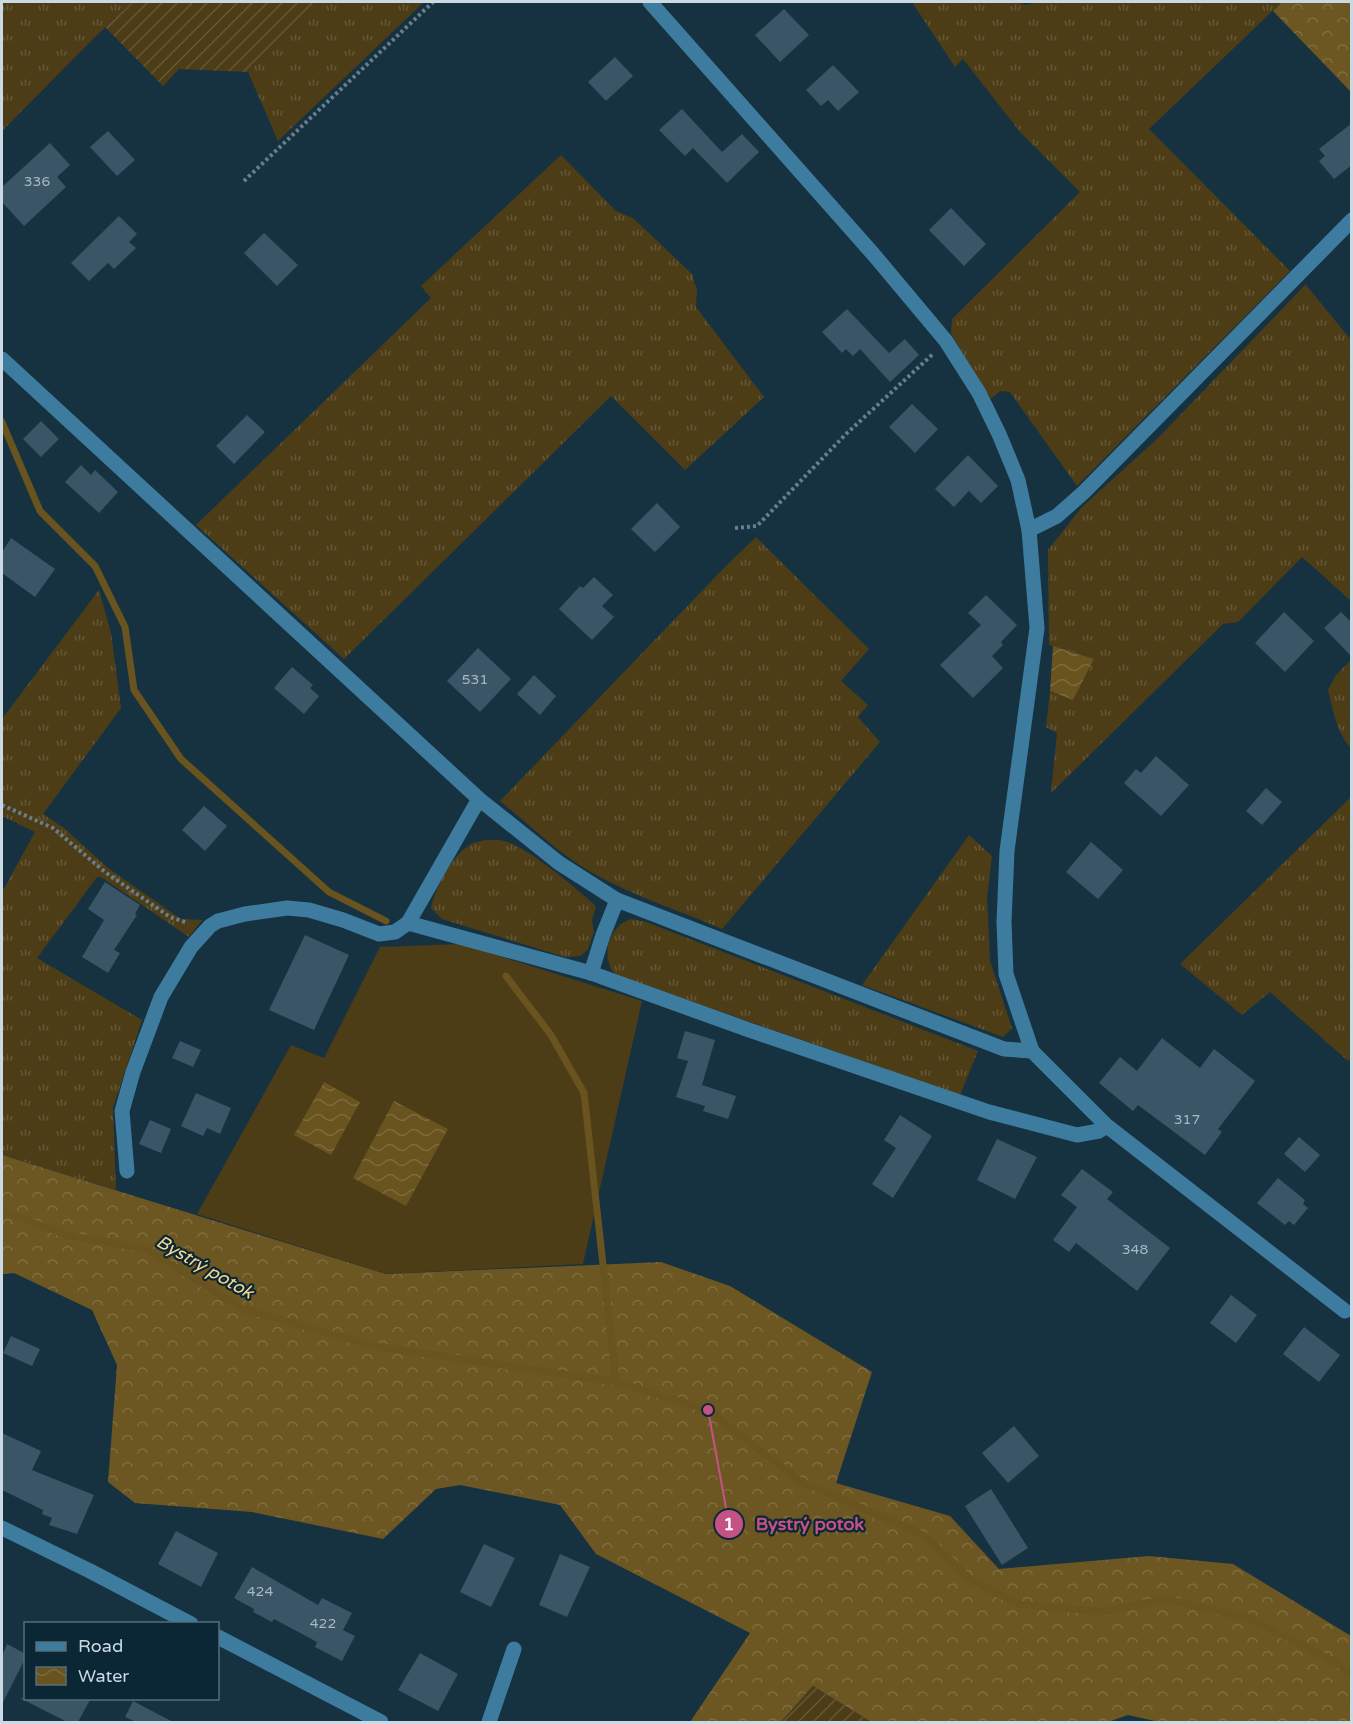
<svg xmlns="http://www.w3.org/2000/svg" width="1353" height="1724" viewBox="0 0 1353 1724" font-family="'Varela Round',sans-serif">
<defs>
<pattern id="grass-tufts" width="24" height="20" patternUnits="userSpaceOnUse" patternTransform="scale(1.5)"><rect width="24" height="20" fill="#4d3d16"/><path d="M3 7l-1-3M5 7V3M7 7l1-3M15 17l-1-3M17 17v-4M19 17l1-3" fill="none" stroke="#655838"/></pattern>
<pattern id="forest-crowns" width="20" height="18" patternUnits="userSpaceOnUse" patternTransform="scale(1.5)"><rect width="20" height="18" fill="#6c5621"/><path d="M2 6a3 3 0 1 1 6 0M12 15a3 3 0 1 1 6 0" fill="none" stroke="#806e41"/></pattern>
<pattern id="garden-furrows" width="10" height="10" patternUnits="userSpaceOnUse" patternTransform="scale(1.5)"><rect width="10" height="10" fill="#4d3d16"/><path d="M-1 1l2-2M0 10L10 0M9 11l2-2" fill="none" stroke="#655838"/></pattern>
<pattern id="water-waves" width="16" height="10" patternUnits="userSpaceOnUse" patternTransform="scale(1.5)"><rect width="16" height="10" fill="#69531e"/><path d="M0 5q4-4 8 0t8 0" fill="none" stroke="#7d6b3f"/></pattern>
</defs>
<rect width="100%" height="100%" fill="#163140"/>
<g fill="url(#grass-tufts)">
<path d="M 2,2 L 133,2 L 95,37 L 2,131 Z"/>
<path d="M 322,2 L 424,2 L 278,141 L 248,72 Z"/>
<path d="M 912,2 L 1019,2 L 1019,3 L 1026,5 L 1035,2 L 1282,2 L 1149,129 L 1290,271 L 1077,486 L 1010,392 L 1000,391 L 991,399 L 951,334 L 952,319 L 1080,192 L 1021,133 L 963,59 L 955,67 Z"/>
<path d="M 561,155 L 616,211 L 633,218 L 692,274 L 697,290 L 696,307 L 764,397 L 685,470 L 611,396 L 344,659 L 196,525 L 431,298 L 421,286 Z"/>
<path d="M 1307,283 L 1306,285 L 1351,340 L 1351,601 L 1302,557 L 1238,622 L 1223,624 L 1051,793 L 1057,733 L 1046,727 L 1050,691 L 1073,700 L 1094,659 L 1049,645 L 1048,550 L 1082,507 L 1157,439 Z"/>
<path d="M 756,537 L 869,649 L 841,681 L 868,705 L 858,717 L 880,742 L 722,929 C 679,910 632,896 591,872 C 558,853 530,825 500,801 L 723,569 Z"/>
<path d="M 99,590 L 111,633 L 121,708 L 43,814 L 64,828 L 108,868 L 181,919 L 202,920 L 189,937 L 101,877 L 97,877 L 37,958 L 142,1020 L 113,1108 L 116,1190 L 2,1155 L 2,892 L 35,832 L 2,816 L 2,719 Z"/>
<path d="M 1351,660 L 1351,748 C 1337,734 1333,709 1328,690 L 1336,675 Z"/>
<path d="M 1351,797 L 1352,1057 L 1348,1061 L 1270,992 L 1242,1015 L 1180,964 Z"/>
<path d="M 969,835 L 992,856 L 987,898 L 990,961 L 1012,1028 L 1003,1037 L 862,985 Z"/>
<path d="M 485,840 C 491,840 498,839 504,841 C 527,846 577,889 596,906 L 592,921 L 594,932 L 588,949 L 581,956 L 565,957 L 442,919 L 431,908 C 435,888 453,854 471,844 C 475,842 481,841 485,840 Z"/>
<path d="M 632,919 L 646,922 L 978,1051 L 960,1095 L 616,975 C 599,958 609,924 632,919 Z"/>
</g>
<g fill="url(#forest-crowns)">
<path d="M 1282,2 L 1351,2 L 1351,92 L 1273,11 Z"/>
<path d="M 2,1155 L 386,1274 L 661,1262 L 730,1286 L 872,1372 L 836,1483 L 950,1516 L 999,1569 L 1149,1556 L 1233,1564 L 1351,1636 L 1351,1722 L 1159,1722 L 1128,1715 L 1108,1722 L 871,1722 L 813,1686 L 781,1722 L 690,1722 L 750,1633 L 596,1554 L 560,1505 L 460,1485 L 436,1489 L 383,1539 L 252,1512 L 135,1503 L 108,1482 L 117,1365 L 92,1310 L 14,1273 L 2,1274 Z"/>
</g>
<g fill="url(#garden-furrows)">
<path d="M 133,2 L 322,2 L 248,72 L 179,69 L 163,86 L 105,27 Z"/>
<path d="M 813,1686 L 871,1722 L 781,1722 Z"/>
</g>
<path fill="#4d3d16" d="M 461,944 L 642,1001 L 583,1264 L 386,1274 L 197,1214 L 291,1045 L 324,1058 L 380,947 Z"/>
<g fill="url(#water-waves)">
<path d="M 1053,646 L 1094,659 L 1073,700 L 1050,691 Z"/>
<path d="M 324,1082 L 360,1102 L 331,1155 L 294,1135 Z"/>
<path d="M 394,1101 L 448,1129 L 406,1206 L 353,1178 Z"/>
</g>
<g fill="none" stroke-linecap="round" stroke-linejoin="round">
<g stroke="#69531e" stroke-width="7">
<path d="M 2,422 L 40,511 L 95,566 L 125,627 L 134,690 L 181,759 L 329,892 L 386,921"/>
<path d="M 506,976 L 551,1035 L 584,1093 L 616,1382"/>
<path d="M 2,1211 L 66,1235 L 146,1249 L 243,1309 L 373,1346 L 616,1382 L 708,1410 L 800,1481 L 927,1537 L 972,1581 L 1018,1604 L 1103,1612 L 1166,1599 L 1250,1618 L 1340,1665 L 1352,1676"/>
</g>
</g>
<g fill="#3a5566">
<path d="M 784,9 L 809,35 L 780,62 L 755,35 Z"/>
<path d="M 615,57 L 633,76 L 606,101 L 588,82 Z"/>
<path d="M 833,65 L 859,92 L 838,111 L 828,100 L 821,106 L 806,90 Z"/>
<path d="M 682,109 L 722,152 L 742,134 L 759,152 L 727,183 L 693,148 L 685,156 L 659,130 Z"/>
<path d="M 1352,123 L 1352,165 L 1334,179 L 1319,161 L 1325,156 L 1319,149 Z"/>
<path d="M 108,131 L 135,160 L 117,176 L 90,147 Z"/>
<path d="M 50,143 L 70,165 L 57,177 L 66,187 L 24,226 L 2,202 L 2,187 Z"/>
<path d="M 951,208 L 986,244 L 964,266 L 929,230 Z"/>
<path d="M 119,216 L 137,234 L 129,242 L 136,248 L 114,269 L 108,263 L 89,281 L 71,263 Z"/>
<path d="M 264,233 L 298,265 L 277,286 L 244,253 Z"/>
<path d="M 847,309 L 889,353 L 905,339 L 919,355 L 890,382 L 860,349 L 853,356 L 846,349 L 842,353 L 822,332 Z"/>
<path d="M 912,404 L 938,429 L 915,453 L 889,427 Z"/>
<path d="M 247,415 L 265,432 L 234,464 L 216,446 Z"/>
<path d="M 41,421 L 59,439 L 41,457 L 23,439 Z"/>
<path d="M 968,455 L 998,486 L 981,503 L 969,491 L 954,507 L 935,489 Z"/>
<path d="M 81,465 L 91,475 L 95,470 L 118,492 L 99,513 L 65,482 Z"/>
<path d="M 657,503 L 680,527 L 655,552 L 631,529 Z"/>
<path d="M 11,538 L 55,569 L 35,597 L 2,573 L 2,552 Z"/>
<path d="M 594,577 L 613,595 L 602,606 L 614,617 L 592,640 L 559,609 L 580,586 L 583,588 Z"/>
<path d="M 986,595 L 1017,625 L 1001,642 L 1003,645 L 992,656 L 1003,668 L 973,698 L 940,665 L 981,625 L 968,613 Z"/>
<path d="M 1284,612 L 1314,641 L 1285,672 L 1255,643 Z"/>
<path d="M 1341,612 L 1352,623 L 1352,657 L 1324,628 Z"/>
<path d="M 478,648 L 511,679 L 480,712 L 447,681 Z"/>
<path d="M 292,667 L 313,685 L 310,688 L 319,696 L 304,714 L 274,688 Z"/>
<path d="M 534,675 L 556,696 L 540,715 L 517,694 Z"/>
<path d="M 1156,756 L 1189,785 L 1161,816 L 1124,783 L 1136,769 L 1141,773 Z"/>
<path d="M 1266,788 L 1282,802 L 1262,825 L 1246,811 Z"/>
<path d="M 204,806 L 227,826 L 205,851 L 182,830 Z"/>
<path d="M 1091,842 L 1123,870 L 1098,899 L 1066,872 Z"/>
<path d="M 105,882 L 140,905 L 135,914 L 137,915 L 114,950 L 120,953 L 108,973 L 82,957 L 104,920 L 88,909 Z"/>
<path d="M 305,935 L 349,955 L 314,1030 L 269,1010 Z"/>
<path d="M 685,1031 L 715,1040 L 702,1085 L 736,1096 L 728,1119 L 703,1111 L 705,1106 L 676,1097 L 688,1061 L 677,1058 Z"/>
<path d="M 1162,1038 L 1200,1068 L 1214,1049 L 1255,1081 L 1218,1129 L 1222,1132 L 1205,1155 L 1138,1105 L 1133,1111 L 1099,1083 L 1120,1057 L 1137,1071 Z"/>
<path d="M 180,1041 L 201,1050 L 193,1067 L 172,1058 Z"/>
<path d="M 196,1093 L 231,1108 L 220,1134 L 207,1128 L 203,1136 L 181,1126 Z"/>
<path d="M 900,1115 L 932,1136 L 893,1198 L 872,1184 L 896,1148 L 884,1140 Z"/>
<path d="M 150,1120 L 171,1129 L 161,1153 L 139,1144 Z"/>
<path d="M 1299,1137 L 1320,1155 L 1305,1172 L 1284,1154 Z"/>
<path d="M 997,1139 L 1037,1157 L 1015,1199 L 977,1180 Z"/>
<path d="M 1082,1169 L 1113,1192 L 1107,1199 L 1170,1248 L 1137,1291 L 1076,1243 L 1069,1252 L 1053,1240 L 1077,1207 L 1061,1195 Z"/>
<path d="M 1278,1178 L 1305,1200 L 1303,1204 L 1308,1208 L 1294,1225 L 1289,1221 L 1285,1225 L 1257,1203 Z"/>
<path d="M 1231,1295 L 1257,1315 L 1236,1343 L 1210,1323 Z"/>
<path d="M 1304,1327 L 1340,1355 L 1319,1382 L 1283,1354 Z"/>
<path d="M 11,1336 L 40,1349 L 32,1366 L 3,1353 Z"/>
<path d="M 1014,1426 L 1039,1456 L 1008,1483 L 982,1453 Z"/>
<path d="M 2,1433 L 41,1451 L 32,1470 L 94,1495 L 77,1534 L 49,1525 L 52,1518 L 42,1514 L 43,1510 L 2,1490 Z"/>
<path d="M 991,1489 L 1028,1548 L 1002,1565 L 965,1506 Z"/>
<path d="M 176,1531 L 218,1553 L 201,1587 L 158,1564 Z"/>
<path d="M 484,1544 L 515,1558 L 491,1607 L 460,1592 Z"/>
<path d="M 560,1554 L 590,1567 L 567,1617 L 539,1605 Z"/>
<path d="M 252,1567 L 318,1605 L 322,1598 L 352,1613 L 343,1630 L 355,1636 L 342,1661 L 315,1647 L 317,1642 L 274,1619 L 272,1622 L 253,1612 L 254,1609 L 234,1598 Z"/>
<path d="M 7,1644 L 26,1654 L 26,1657 L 2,1704 L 2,1656 Z"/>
<path d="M 420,1653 L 458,1674 L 438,1711 L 398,1690 Z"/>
<path d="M 20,1698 L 91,1698 L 78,1722 L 67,1722 Z"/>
<path d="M 133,1701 L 173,1722 L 136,1722 L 125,1717 Z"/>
</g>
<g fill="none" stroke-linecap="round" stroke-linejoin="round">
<g stroke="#6a7f8c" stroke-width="4" stroke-dasharray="3 3" stroke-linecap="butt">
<path d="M 244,181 L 433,2"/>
<path d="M 735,528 L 757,526 L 845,435 L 934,353"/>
<path d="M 2,805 L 53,828 L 105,872 L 170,917 L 188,923"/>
</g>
<g stroke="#3e7c9f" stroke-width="15">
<path d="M 650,2 L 874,255 L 946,341 L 979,393 L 999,434 L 1018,480 L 1029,530 L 1037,628 L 1007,851 L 1004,922 L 1006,974 L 1032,1051 L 1107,1126 L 1345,1311"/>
<path d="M 2,359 L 479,799 L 559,863 L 617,900 L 1004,1049 L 1032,1051"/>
<path d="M 1029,530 L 1057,516 L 1084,492 L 1352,220"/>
<path d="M 408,923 L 591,973 L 749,1030 L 989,1112 L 1077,1135 L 1099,1131 L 1107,1126"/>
<path d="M 591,973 L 603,935 L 617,900"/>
<path d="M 127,1171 L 122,1111 L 133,1072 L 161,997 L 191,947 L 210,926 L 218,921 L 245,914 L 287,908 L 309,910 L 343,920 L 379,934 L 395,932 L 408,923 L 479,799"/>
<path d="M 2,1528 L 90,1571 L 191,1624"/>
<path d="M 218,1637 L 381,1722"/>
<path d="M 489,1722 L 514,1649"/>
</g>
</g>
<g text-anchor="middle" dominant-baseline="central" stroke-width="4.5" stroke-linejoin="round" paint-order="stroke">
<g font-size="14" fill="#a6b8c4">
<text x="37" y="181">336</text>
<text x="475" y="679">531</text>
<text x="1187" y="1119">317</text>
<text x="1135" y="1249">348</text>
<text x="260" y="1591">424</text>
<text x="323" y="1623">422</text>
</g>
<g font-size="18" font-style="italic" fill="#f7d893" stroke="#0b2736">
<text transform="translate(205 1267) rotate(30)">Bystrý potok</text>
</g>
</g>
<path fill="none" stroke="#c45284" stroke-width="2" d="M708 1410L729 1524"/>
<g fill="#c45284" stroke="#0b2736" stroke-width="2">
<circle cx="708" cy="1410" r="6"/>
<circle cx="729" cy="1524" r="15"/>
</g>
<g font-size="18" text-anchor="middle" font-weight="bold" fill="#fff">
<text x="729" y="1530">1</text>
</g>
<g font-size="18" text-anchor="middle" font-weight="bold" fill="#c45284" stroke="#0b2736" stroke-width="4.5" stroke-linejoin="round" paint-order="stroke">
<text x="810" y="1530">Bystrý potok</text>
</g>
<rect width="1353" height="1724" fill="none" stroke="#cad9e3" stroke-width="6"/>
<rect x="24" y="1622" width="195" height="78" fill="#0b2736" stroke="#576e7b" stroke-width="1.5"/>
<rect x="36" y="1642" width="30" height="9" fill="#3e7c9f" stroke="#576e7b" stroke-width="1.5"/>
<text x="78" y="1652" font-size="18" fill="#cad9e3">Road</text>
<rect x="36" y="1667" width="30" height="18" fill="url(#water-waves)" stroke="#576e7b" stroke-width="1.5"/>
<text x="78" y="1682" font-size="18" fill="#cad9e3">Water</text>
</svg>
